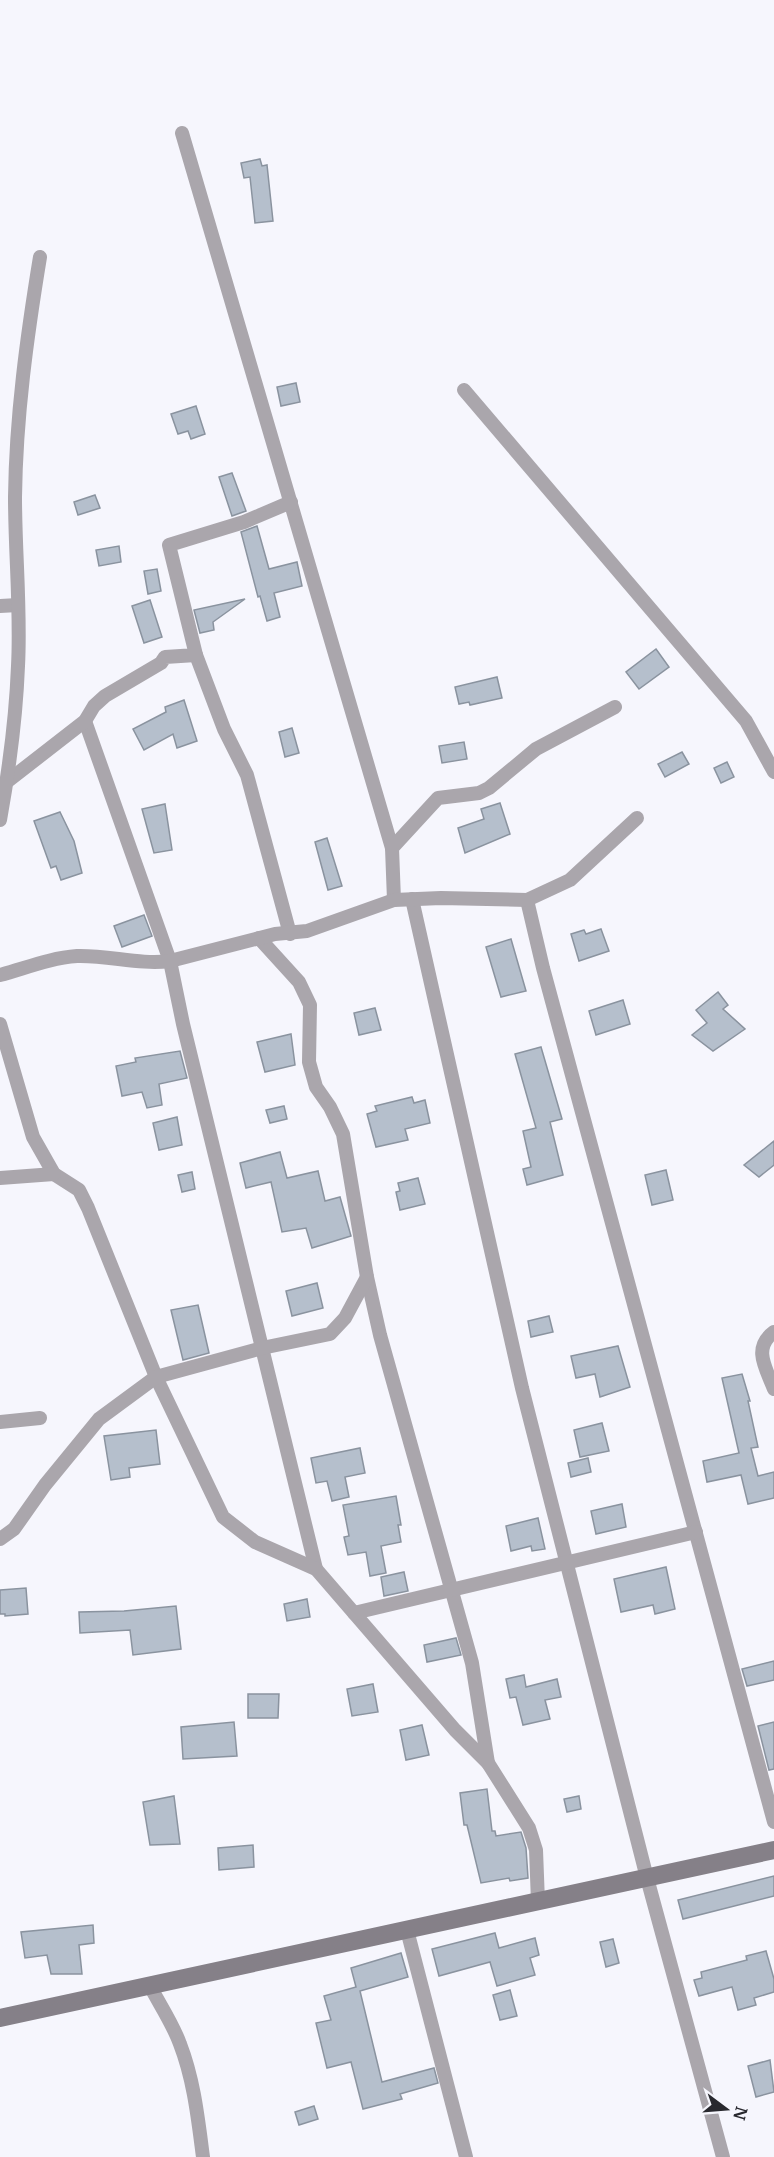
<svg xmlns="http://www.w3.org/2000/svg" width="774" height="2157" viewBox="0 0 774 2157" font-family="Merriweather,serif">
<rect width="100%" height="100%" fill="#f6f6fd"/>
<g fill="#b5bfcc" stroke="#8a939f" stroke-width="1.5">
<path d="M 260,159 L 262,166 L 267,165 L 273,221 L 255,223 L 250,177 L 244,178 L 241,163 Z"/>
<path d="M 296,383 L 300,402 L 281,406 L 277,387 Z"/>
<path d="M 196,406 L 205,434 L 191,439 L 188,431 L 178,434 L 171,414 Z"/>
<path d="M 232,473 L 246,511 L 232,516 L 219,477 Z"/>
<path d="M 95,495 L 100,508 L 78,515 L 74,502 Z"/>
<path d="M 257,526 L 269,569 L 297,562 L 302,586 L 274,593 L 280,617 L 267,621 L 260,596 L 258,597 L 241,532 Z"/>
<path d="M 119,546 L 121,562 L 99,566 L 96,550 Z"/>
<path d="M 157,569 L 161,591 L 148,594 L 144,571 Z"/>
<path d="M 245,599 L 213,622 L 214,630 L 200,633 L 194,610 Z"/>
<path d="M 150,600 L 162,637 L 144,643 L 132,606 Z"/>
<path d="M 656,649 L 669,667 L 639,689 L 626,672 Z"/>
<path d="M 497,677 L 502,698 L 470,705 L 469,702 L 459,704 L 455,687 Z"/>
<path d="M 184,700 L 197,741 L 177,748 L 173,734 L 144,750 L 133,729 L 166,712 L 165,707 Z"/>
<path d="M 292,728 L 299,753 L 285,757 L 279,732 Z"/>
<path d="M 464,742 L 467,759 L 442,763 L 439,746 Z"/>
<path d="M 682,752 L 689,764 L 665,777 L 658,764 Z"/>
<path d="M 727,762 L 734,777 L 721,783 L 714,768 Z"/>
<path d="M 500,803 L 510,834 L 465,853 L 458,828 L 484,819 L 481,809 Z"/>
<path d="M 165,804 L 172,850 L 154,853 L 142,809 Z"/>
<path d="M 60,812 L 74,841 L 82,873 L 61,880 L 56,866 L 51,868 L 34,821 Z"/>
<path d="M 327,838 L 342,886 L 328,890 L 315,842 Z"/>
<path d="M 144,915 L 152,936 L 122,947 L 114,926 Z"/>
<path d="M 601,929 L 609,951 L 579,961 L 571,934 L 584,930 L 586,934 Z"/>
<path d="M 511,939 L 526,991 L 501,997 L 486,947 Z"/>
<path d="M 718,992 L 728,1005 L 723,1009 L 745,1029 L 713,1051 L 692,1035 L 707,1023 L 696,1010 Z"/>
<path d="M 623,1000 L 630,1024 L 596,1035 L 589,1011 Z"/>
<path d="M 375,1008 L 381,1030 L 359,1035 L 354,1013 Z"/>
<path d="M 291,1034 L 295,1065 L 265,1072 L 257,1042 Z"/>
<path d="M 541,1047 L 562,1119 L 550,1122 L 563,1175 L 527,1185 L 523,1169 L 531,1167 L 523,1131 L 536,1128 L 515,1054 Z"/>
<path d="M 180,1051 L 187,1078 L 159,1084 L 162,1105 L 147,1108 L 142,1092 L 122,1096 L 116,1066 L 136,1062 L 135,1058 Z"/>
<path d="M 412,1097 L 414,1103 L 425,1100 L 430,1123 L 405,1129 L 408,1140 L 376,1147 L 367,1114 L 377,1111 L 375,1106 Z"/>
<path d="M 284,1106 L 287,1119 L 270,1123 L 266,1110 Z"/>
<path d="M 177,1117 L 182,1145 L 159,1150 L 153,1123 Z"/>
<path d="M 774,1141 L 774,1165 L 759,1177 L 744,1165 Z"/>
<path d="M 280,1152 L 287,1178 L 318,1171 L 325,1201 L 340,1197 L 351,1236 L 312,1248 L 306,1228 L 282,1232 L 271,1182 L 246,1188 L 240,1163 Z"/>
<path d="M 666,1170 L 673,1200 L 652,1205 L 645,1175 Z"/>
<path d="M 192,1172 L 195,1189 L 182,1192 L 178,1175 Z"/>
<path d="M 418,1178 L 425,1204 L 400,1210 L 396,1192 L 400,1191 L 398,1183 Z"/>
<path d="M 317,1283 L 323,1308 L 292,1316 L 286,1291 Z"/>
<path d="M 198,1305 L 209,1353 L 183,1360 L 171,1310 Z"/>
<path d="M 549,1316 L 553,1332 L 531,1337 L 528,1321 Z"/>
<path d="M 618,1346 L 630,1387 L 600,1397 L 595,1374 L 576,1378 L 571,1356 Z"/>
<path d="M 742,1374 L 750,1401 L 748,1401 L 758,1447 L 751,1448 L 758,1476 L 774,1472 L 774,1498 L 748,1504 L 741,1475 L 707,1482 L 703,1461 L 739,1453 L 722,1378 Z"/>
<path d="M 602,1423 L 609,1451 L 580,1457 L 574,1430 Z"/>
<path d="M 156,1430 L 160,1464 L 129,1468 L 130,1477 L 111,1480 L 104,1436 Z"/>
<path d="M 360,1448 L 365,1473 L 345,1477 L 349,1497 L 332,1501 L 327,1481 L 316,1483 L 311,1458 Z"/>
<path d="M 588,1458 L 591,1472 L 571,1477 L 568,1463 Z"/>
<path d="M 396,1496 L 401,1525 L 398,1525 L 401,1542 L 381,1546 L 386,1573 L 370,1576 L 366,1552 L 348,1555 L 344,1537 L 349,1536 L 343,1505 Z"/>
<path d="M 622,1504 L 626,1527 L 596,1534 L 591,1511 Z"/>
<path d="M 538,1518 L 545,1549 L 532,1551 L 531,1546 L 511,1551 L 506,1526 Z"/>
<path d="M 666,1567 L 675,1609 L 655,1614 L 653,1605 L 621,1612 L 614,1579 Z"/>
<path d="M 404,1572 L 408,1591 L 384,1596 L 381,1577 Z"/>
<path d="M 26,1588 L 28,1614 L 5,1616 L 5,1614 L 0,1614 L 0,1590 Z"/>
<path d="M 307,1599 L 310,1617 L 287,1621 L 284,1604 Z"/>
<path d="M 176,1606 L 181,1649 L 133,1655 L 130,1630 L 80,1633 L 79,1612 L 124,1611 Z"/>
<path d="M 456,1638 L 461,1655 L 427,1662 L 424,1645 Z"/>
<path d="M 774,1661 L 774,1680 L 747,1686 L 742,1669 Z"/>
<path d="M 524,1675 L 526,1687 L 557,1679 L 561,1697 L 545,1700 L 550,1719 L 523,1725 L 516,1697 L 510,1698 L 506,1679 Z"/>
<path d="M 373,1684 L 378,1712 L 352,1716 L 347,1689 Z"/>
<path d="M 248,1694 L 279,1694 L 278,1718 L 248,1718 Z"/>
<path d="M 234,1722 L 237,1756 L 183,1759 L 181,1727 Z"/>
<path d="M 774,1722 L 774,1769 L 769,1770 L 758,1726 Z"/>
<path d="M 422,1725 L 429,1755 L 406,1760 L 400,1730 Z"/>
<path d="M 487,1789 L 492,1831 L 495,1831 L 496,1836 L 521,1832 L 526,1848 L 528,1878 L 510,1881 L 509,1878 L 481,1883 L 467,1825 L 464,1825 L 460,1793 Z"/>
<path d="M 174,1796 L 180,1844 L 150,1845 L 143,1802 Z"/>
<path d="M 579,1796 L 581,1809 L 567,1812 L 564,1799 Z"/>
<path d="M 253,1845 L 254,1867 L 219,1870 L 218,1848 Z"/>
<path d="M 774,1876 L 774,1896 L 683,1919 L 678,1900 Z"/>
<path d="M 93,1925 L 94,1943 L 79,1945 L 82,1974 L 51,1974 L 47,1955 L 25,1958 L 21,1932 Z"/>
<path d="M 495,1933 L 499,1948 L 535,1938 L 539,1955 L 530,1958 L 535,1975 L 497,1986 L 490,1962 L 439,1976 L 432,1949 Z"/>
<path d="M 613,1939 L 619,1963 L 606,1967 L 600,1942 Z"/>
<path d="M 766,1951 L 774,1979 L 774,1992 L 754,1998 L 756,2005 L 738,2010 L 732,1987 L 699,1996 L 694,1980 L 702,1978 L 701,1972 L 747,1960 L 746,1956 Z"/>
<path d="M 401,1953 L 408,1977 L 360,1991 L 382,2082 L 434,2068 L 438,2083 L 400,2094 L 402,2099 L 363,2109 L 351,2062 L 327,2068 L 316,2023 L 331,2020 L 324,1996 L 356,1987 L 351,1968 Z"/>
<path d="M 510,1990 L 517,2016 L 500,2020 L 493,1995 Z"/>
<path d="M 770,2060 L 774,2092 L 756,2097 L 748,2066 Z"/>
<path d="M 314,2106 L 318,2119 L 299,2125 L 295,2112 Z"/>
</g>
<g fill="none" stroke-linecap="round" stroke-linejoin="round">
<g stroke="#aaa6ac" stroke-width="14">
<path d="M 182,133 L 392,848"/>
<path d="M 464,390 L 746,721 L 774,772"/>
<path d="M 0,606 L 18,605"/>
<path d="M 196,655 L 224,729 L 247,775 L 290,934"/>
<path d="M 85,721 L 170,961 L 183,1024 L 316,1569"/>
<path d="M 4,784 L 85,721 L 94,706 L 105,696 L 161,663 L 165,657 L 196,655 L 169,545 L 244,522 L 291,502"/>
<path d="M 0,820 C 9,770 16,717 18,666 C 21,610 15,554 15,497 C 16,416 27,336 40,257"/>
<path d="M 412,899 L 522,1388 L 647,1878 L 723,2157"/>
<path d="M 394,900 L 392,848 L 438,798 L 479,793 L 489,788 L 536,749 L 615,707"/>
<path d="M 527,900 L 543,968 L 774,1822"/>
<path d="M 259,938 L 299,982 L 310,1005 L 309,1062 L 316,1087 L 330,1107 L 343,1134 L 367,1277 L 380,1335 L 472,1663 L 488,1763"/>
<path d="M 0,975 C 26,968 50,958 77,956 C 109,955 139,965 170,961 L 275,934 L 307,931 L 394,900 L 441,898 L 527,900 L 570,880 L 637,818"/>
<path d="M 0,1024 L 33,1137 L 54,1174 L 79,1190 L 88,1208 L 156,1377 L 223,1517 L 255,1542 L 316,1569 L 455,1730 L 488,1763 L 529,1828 L 536,1850 L 538,1902"/>
<path d="M 0,1178 L 54,1174"/>
<path d="M 774,1332 C 752,1348 766,1368 774,1389"/>
<path d="M 0,1422 L 40,1418"/>
<path d="M 0,1539 L 14,1529 L 45,1485 L 99,1419 L 156,1377 L 262,1348 L 330,1334 L 345,1318 L 367,1277"/>
<path d="M 354,1613 L 696,1532"/>
<path d="M 407,1930 L 466,2157"/>
<path d="M 150,1986 C 160,2005 173,2024 180,2044 C 194,2080 198,2119 203,2157"/>
</g>
<path stroke="#858088" stroke-width="18" d="M 0,2018 L 774,1850"/>
</g>
<g transform="translate(726 2109) rotate(106)" stroke="#f6f6fd" stroke-width="4.5" paint-order="stroke">
<path d="M0-4.5L10 22L0 15L-10 22Z" fill="#28282e"/>
<text y="-9" font-size="16" font-weight="bold" text-anchor="middle" fill="#28282e">N</text>
</g>
</svg>
